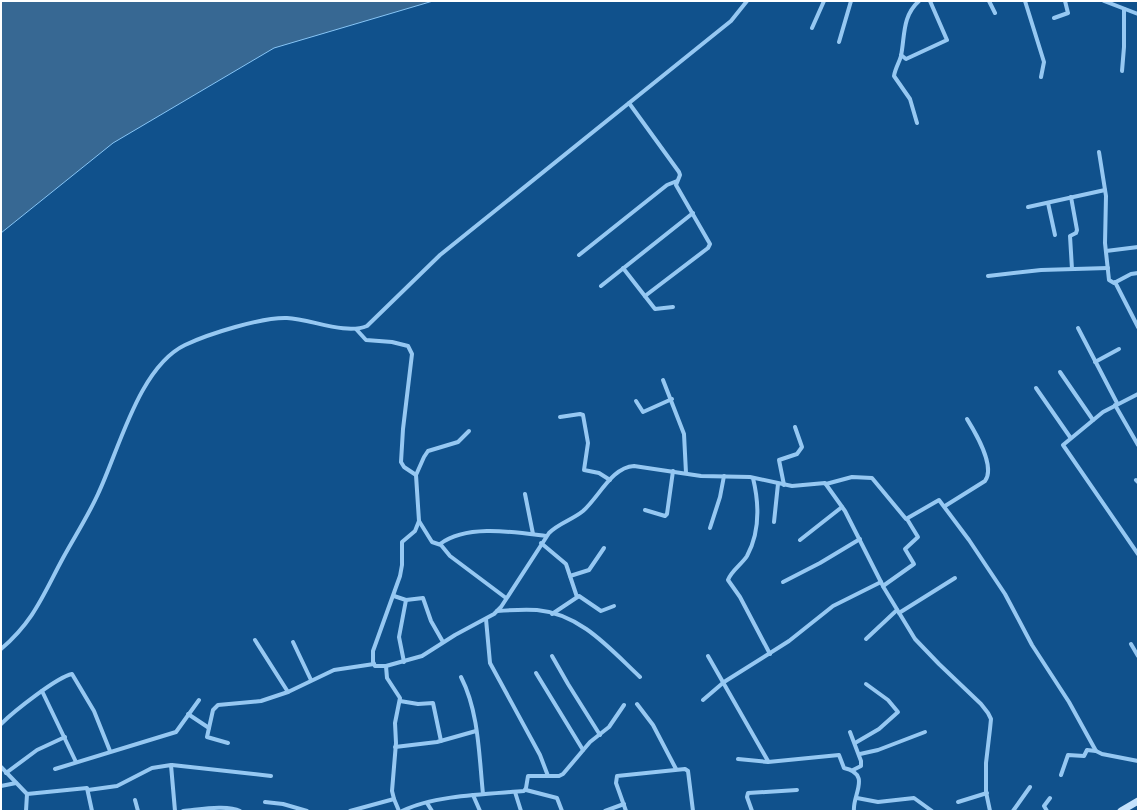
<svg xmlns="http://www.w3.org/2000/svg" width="1139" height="812" viewBox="0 0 1139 812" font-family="'DM Sans',sans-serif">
<rect width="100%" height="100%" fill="#10518c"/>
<path fill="#376893" stroke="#87c5f6" d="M 1,1 L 433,1 L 274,48 L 113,143 L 1,233 Z"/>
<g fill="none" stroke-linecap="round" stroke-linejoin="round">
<g stroke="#96c8f2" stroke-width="4">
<path d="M 989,1 L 995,13"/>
<path d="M 1025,1 L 1044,62 L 1041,77"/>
<path d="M 1104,1 L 1138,14"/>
<path d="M 1054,18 L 1068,13 L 1065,1"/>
<path d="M 812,28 L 824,1"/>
<path d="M 839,42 L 851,1"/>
<path d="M 901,55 L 906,59 L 947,40 L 930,1"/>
<path d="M 1122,71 L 1124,47 L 1124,9"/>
<path d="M 629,103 L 679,172 L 680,175 L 676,185 L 710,244 L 708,248 L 645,296"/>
<path d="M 917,123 L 910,99 L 894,76 C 895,69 899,63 901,56 C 905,36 902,16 919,1"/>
<path d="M 1099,152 L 1106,196 L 1105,243 L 1109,280 L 1114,283 L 1131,274 L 1138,273"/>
<path d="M 1071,197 L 1077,230 L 1076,233 L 1070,236 L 1072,269"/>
<path d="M 1048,203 L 1055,235"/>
<path d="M 1028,207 L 1105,190"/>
<path d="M 1106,251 L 1138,247"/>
<path d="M 579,255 L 667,185 L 677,181"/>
<path d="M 623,268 L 655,309 L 673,307"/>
<path d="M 988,276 L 1041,270 L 1108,268"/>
<path d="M 1115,282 L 1138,327"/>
<path d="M 601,286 L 693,213"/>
<path d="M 1078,328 L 1117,403"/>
<path d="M 356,329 L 366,340 L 392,342 L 408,346 L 412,354 L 403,429 L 401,462 L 404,467 L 416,475 L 419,521 L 415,531 L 402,542 L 402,565 L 400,576 L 373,651 L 373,662 L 375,666 L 386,666 L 422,656 L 455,635 L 494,614 L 501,607 L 549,533 C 559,523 572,520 583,511 C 599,497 612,467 634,466 L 701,476 L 750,477 L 792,486 L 825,483 L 845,511 L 884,588 L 915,639 L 939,664 L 981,704 L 988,713 L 991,719 L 990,729 L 986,763 L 986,792 L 990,811"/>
<path d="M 1095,362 L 1119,349"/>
<path d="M 1060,372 L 1093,420"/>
<path d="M 663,380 L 684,434 L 686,473"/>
<path d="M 1036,388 L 1070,437"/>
<path d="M 1138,394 L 1103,412 L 1063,445 L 1138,554"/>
<path d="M 636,401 L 643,412 L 672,399"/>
<path d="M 1115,405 L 1138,445"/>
<path d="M 560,417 L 580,414 L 583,415 L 588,443 L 584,470 L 599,473 L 610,480"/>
<path d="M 416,475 L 424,457 L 428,451 L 458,442 L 469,431"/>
<path d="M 753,478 C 759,503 760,532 747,556 C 742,564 731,571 728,580 L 740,597 L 770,654"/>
<path d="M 1136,480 L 1138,482"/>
<path d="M 826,484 L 852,477 L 872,478 L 906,519 L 939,500 L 969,540 L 1005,594 L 1032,645 L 1069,702 L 1096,751 L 1102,754 L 1138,761"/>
<path d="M 784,485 L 779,460 L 797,454 L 802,447 L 795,427"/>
<path d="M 525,494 L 533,534"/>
<path d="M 945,506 L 985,481 C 996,466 975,432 967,419"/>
<path d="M 645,510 L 665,516 L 667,514 L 673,471"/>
<path d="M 419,521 L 432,542 L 441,545 L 450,556 L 506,598"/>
<path d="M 774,522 L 778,484"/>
<path d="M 710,528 L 720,497 L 724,476"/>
<path d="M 800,540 L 842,507"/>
<path d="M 541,543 L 566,564 L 577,597"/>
<path d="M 440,544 C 467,524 514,532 546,536"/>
<path d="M 570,576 L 589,570 L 604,548"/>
<path d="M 783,582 L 820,563 L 860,539"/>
<path d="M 883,586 L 914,564 L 905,549 L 918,537 L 907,519"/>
<path d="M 394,596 L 406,600 L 423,598 L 431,621 L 443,642"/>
<path d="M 497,611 C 510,610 524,609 537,610 C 581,614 610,649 640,677"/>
<path d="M 899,613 L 955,578"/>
<path d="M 552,614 L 579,596 L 601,611 L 614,606"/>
<path d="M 486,619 L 490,663 L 540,755 L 548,776 L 559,776 L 563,774 L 590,742 L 609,727 L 624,705"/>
<path d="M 866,639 L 897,610"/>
<path d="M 255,640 L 288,692"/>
<path d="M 293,642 L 311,680"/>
<path d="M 1131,644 L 1138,656"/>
<path d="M 1,649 C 34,621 43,595 63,558 C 75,536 88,516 98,494 C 119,450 139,367 185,345 C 208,334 262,317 287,318 C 311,319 345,335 367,326 L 440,255 L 721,29 L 731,21 L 747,1"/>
<path d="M 552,656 L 568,684 L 600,735"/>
<path d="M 708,656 L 768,761"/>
<path d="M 404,662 L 399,637 L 406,600"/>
<path d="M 386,666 L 387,678 L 400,698 L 395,723 L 396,743 L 392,791 L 394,799 L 399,811"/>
<path d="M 536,673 L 583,750"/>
<path d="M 461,677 C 479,712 479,756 483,794"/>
<path d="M 42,691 L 76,762"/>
<path d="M 703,700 L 724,682 L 789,641 L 833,606 L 881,582"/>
<path d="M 400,701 L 418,704 L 433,703 L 441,741"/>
<path d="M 637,704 L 653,725 L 676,769"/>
<path d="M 188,714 L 209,728"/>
<path d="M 1,724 C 13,712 57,677 72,674 L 94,711 L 110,751"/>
<path d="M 850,732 L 861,761 L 861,766 L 853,770"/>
<path d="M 228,743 L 207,737 L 213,710 L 218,705 L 261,701 L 288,692 L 334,670 L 374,664"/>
<path d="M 855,743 L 879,729 L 898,712 L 888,700 L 866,684"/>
<path d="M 395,747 L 437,742 L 476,731"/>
<path d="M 860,754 L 878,750 L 925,732"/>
<path d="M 738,759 L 768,762 L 839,755 L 844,768 C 872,774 852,795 854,811"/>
<path d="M 172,765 L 271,776"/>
<path d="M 1,767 L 27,794 L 87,788 L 92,811"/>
<path d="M 55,769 L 176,732 L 199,700"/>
<path d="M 6,773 L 37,750 L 65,737"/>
<path d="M 1061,775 L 1068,755 L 1084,756 L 1087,750 L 1096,751"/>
<path d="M 1,786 L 16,783"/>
<path d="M 88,790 L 117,786 L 152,768 L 171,765 L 175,811"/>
<path d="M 526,790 L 557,798 L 562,811"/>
<path d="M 515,792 L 521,811"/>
<path d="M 473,795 L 480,811"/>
<path d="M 857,798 L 878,802 L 914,798 L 932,811"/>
<path d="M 135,800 L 138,811"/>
<path d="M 265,802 L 283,804 L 307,811"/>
<path d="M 958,802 L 987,793"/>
<path d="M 427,803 L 432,811"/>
<path d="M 26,811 L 27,794"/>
<path d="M 183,811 C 197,810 227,804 240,811"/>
<path d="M 350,811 L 394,799"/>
<path d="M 402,811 C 434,795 489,794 524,791 L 526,788 L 528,776 L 548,776"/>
<path d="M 605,811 L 624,804"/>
<path d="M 626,811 L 616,783 L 617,776 L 685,769 L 688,771 L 693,811"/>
<path d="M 752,811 L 747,797 L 748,793 L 797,790"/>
<path d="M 1013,811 L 1030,787"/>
<path d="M 1047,811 L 1044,806 L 1050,798"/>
</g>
<path stroke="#c5e2fc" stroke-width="7" d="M 1121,811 L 1138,801"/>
</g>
<rect width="1139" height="812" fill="none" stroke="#ffffff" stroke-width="4"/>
</svg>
